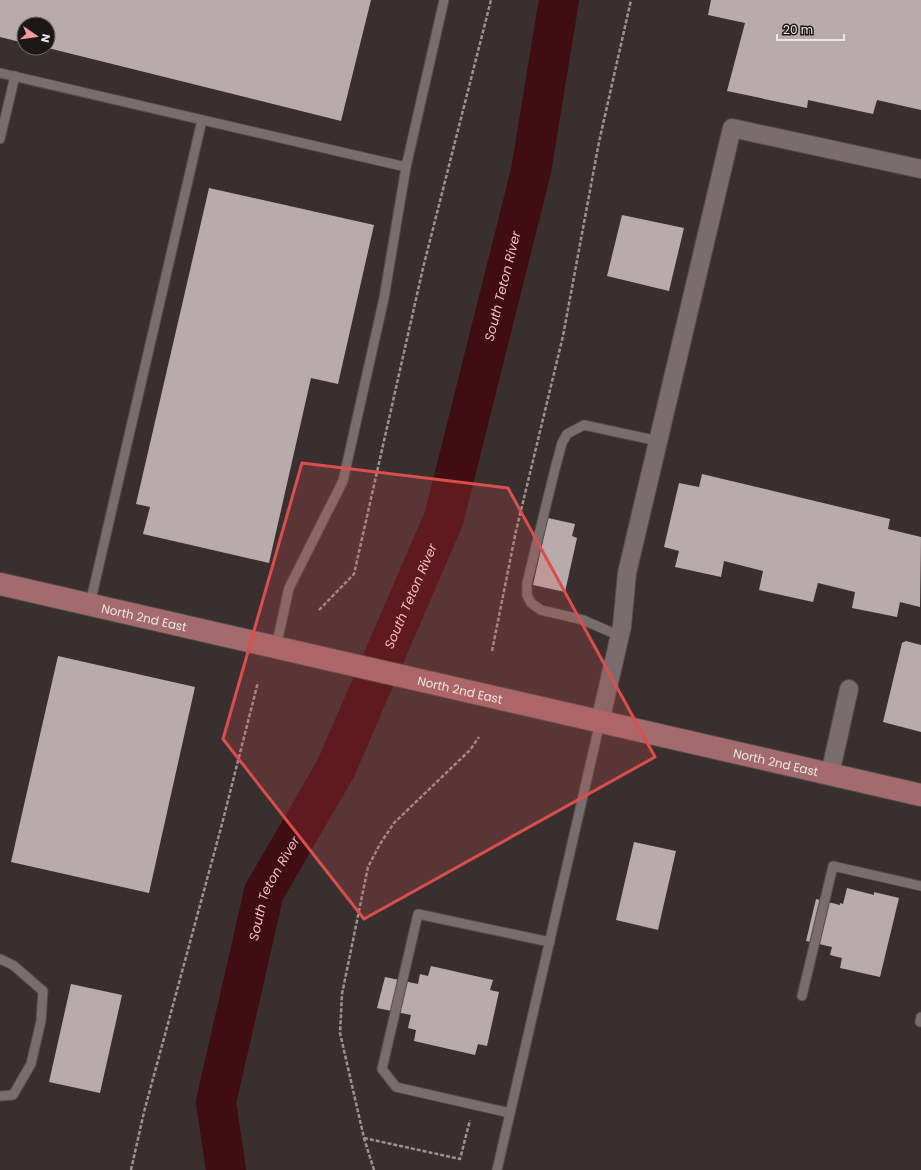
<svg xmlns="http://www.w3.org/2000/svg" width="921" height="1170" viewBox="0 0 921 1170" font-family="Poppins,sans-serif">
<rect width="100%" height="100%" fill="#392f2f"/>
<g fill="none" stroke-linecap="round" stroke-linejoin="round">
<path stroke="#3f0d13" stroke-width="40" id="s1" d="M 226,1170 L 216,1102 L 264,892 L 336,768 L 444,518 L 531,171 L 559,0"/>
</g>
<g fill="#b8abab">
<path d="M 0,0 L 371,0 L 341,121 L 48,48 L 48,24 L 24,24 L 24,43 L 0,37 Z"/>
<path d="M 711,0 L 921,0 L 921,110 L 877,100 L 873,114 L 808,100 L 807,108 L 727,91 L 745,23 L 708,15 Z"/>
<path d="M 209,188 L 374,225 L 338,384 L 311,378 L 269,563 L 143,534 L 150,507 L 136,504 Z"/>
<path d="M 622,215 L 684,228 L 669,291 L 607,276 Z"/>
<path d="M 702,474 L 890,519 L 888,529 L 921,537 L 920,607 L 900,602 L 897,617 L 852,608 L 855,592 L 818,583 L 813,602 L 759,590 L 763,571 L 724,561 L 721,577 L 675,567 L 679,551 L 664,547 L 679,483 L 699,487 Z"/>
<path d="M 548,518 L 575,524 L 572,536 L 577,538 L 565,592 L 533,585 Z"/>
<path d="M 906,641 L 921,645 L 921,732 L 883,722 L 902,643 Z"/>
<path d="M 58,656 L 195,687 L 149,893 L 11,862 Z"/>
<path d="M 634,842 L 676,851 L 658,930 L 616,920 Z"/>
<path d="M 847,888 L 874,895 L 874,892 L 899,898 L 880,977 L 840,968 L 842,958 L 830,955 L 832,947 L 806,941 L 816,899 L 840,905 L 840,903 L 843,904 Z"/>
<path d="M 431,966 L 493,980 L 490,990 L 499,992 L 487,1046 L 478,1044 L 475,1055 L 414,1041 L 416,1030 L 408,1028 L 411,1015 L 377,1008 L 385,977 L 418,984 L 420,974 L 428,976 Z"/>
<path d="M 71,984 L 122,995 L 100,1093 L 49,1082 Z"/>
</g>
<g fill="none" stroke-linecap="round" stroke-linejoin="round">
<defs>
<g id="lane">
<path d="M 0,73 L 406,167"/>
<path d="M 0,139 L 15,76"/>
<path d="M 90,604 L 202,120"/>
<path d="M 620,636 L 583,620 L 541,610 L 531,603 L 527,595 L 527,583 L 555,469 L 562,443 L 567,434 L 584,425 L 658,441"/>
<path d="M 276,647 L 289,588 L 343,481 L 384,298 L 406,167 L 444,0"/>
<path d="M 0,959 L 13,965 L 43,991 L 41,1021 L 31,1064 L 13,1095 L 0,1096"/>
<path d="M 802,996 L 833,866 L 921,886"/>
<path d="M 920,1022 L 921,1017"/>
<path d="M 510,1113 L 396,1087 L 382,1069 L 418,914 L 550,942"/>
<path d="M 497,1170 L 600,722"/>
</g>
<g id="street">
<path d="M 600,722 L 622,626 L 627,573 L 732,128 L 921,169"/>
<path d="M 830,774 L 849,689"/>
</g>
<g id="primary">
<path id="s2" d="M 0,584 L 921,795"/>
</g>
</defs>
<use href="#lane" stroke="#554d4d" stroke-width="11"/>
<use href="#street" stroke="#554d4d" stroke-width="20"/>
<use href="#primary" stroke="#554d4d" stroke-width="24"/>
<g stroke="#9c9393" stroke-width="2.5" stroke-dasharray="4 2" stroke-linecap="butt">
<path d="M 319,610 L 354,574 L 423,268 L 491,0"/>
<path d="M 492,651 L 516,531 L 563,336 L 599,142 L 631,0"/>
<path d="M 364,1138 L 460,1159 L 470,1120"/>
<path d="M 131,1170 L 144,1112 L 222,824 L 258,682"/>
<path d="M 374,1170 L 364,1138 L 340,1033 L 342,994 L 368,867 L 380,844 L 394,823 L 470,750 L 479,737"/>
</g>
<use href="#lane" stroke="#796d6d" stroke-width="9"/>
<use href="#street" stroke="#796d6d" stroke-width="18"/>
<use href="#primary" stroke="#a36b6d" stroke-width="22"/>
</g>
<path fill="#db4e4e" fill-opacity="0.2" stroke="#db4e4e" stroke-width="3" stroke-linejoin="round" d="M 302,463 L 508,488 L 655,757 L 364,919 L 223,739 Z"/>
<g text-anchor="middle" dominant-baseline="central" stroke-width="4" stroke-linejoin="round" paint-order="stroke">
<g font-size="12" fill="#ede6e6" stroke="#1d1818">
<text stroke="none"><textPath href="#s2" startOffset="148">North 2nd East</textPath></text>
<text stroke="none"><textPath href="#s2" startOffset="472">North 2nd East</textPath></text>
<text stroke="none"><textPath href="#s2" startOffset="796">North 2nd East</textPath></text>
</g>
<g font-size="13" font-style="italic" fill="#f5bebe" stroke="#1d1818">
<text stroke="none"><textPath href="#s1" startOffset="939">South Teton River</textPath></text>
<text stroke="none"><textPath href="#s1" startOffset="615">South Teton River</textPath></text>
<text stroke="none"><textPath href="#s1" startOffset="291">South Teton River</textPath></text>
</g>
</g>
<g transform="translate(36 36) rotate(103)"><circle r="19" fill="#1d1818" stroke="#706a6a"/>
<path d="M0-3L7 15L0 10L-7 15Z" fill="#f59b9d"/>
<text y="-6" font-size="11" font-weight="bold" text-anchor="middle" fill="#ede6e6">N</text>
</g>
<path d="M777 34v6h67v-6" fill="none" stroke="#ede6e6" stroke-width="2"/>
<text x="783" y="34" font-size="12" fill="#ede6e6" stroke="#1d1818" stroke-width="3" paint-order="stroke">20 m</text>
</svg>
